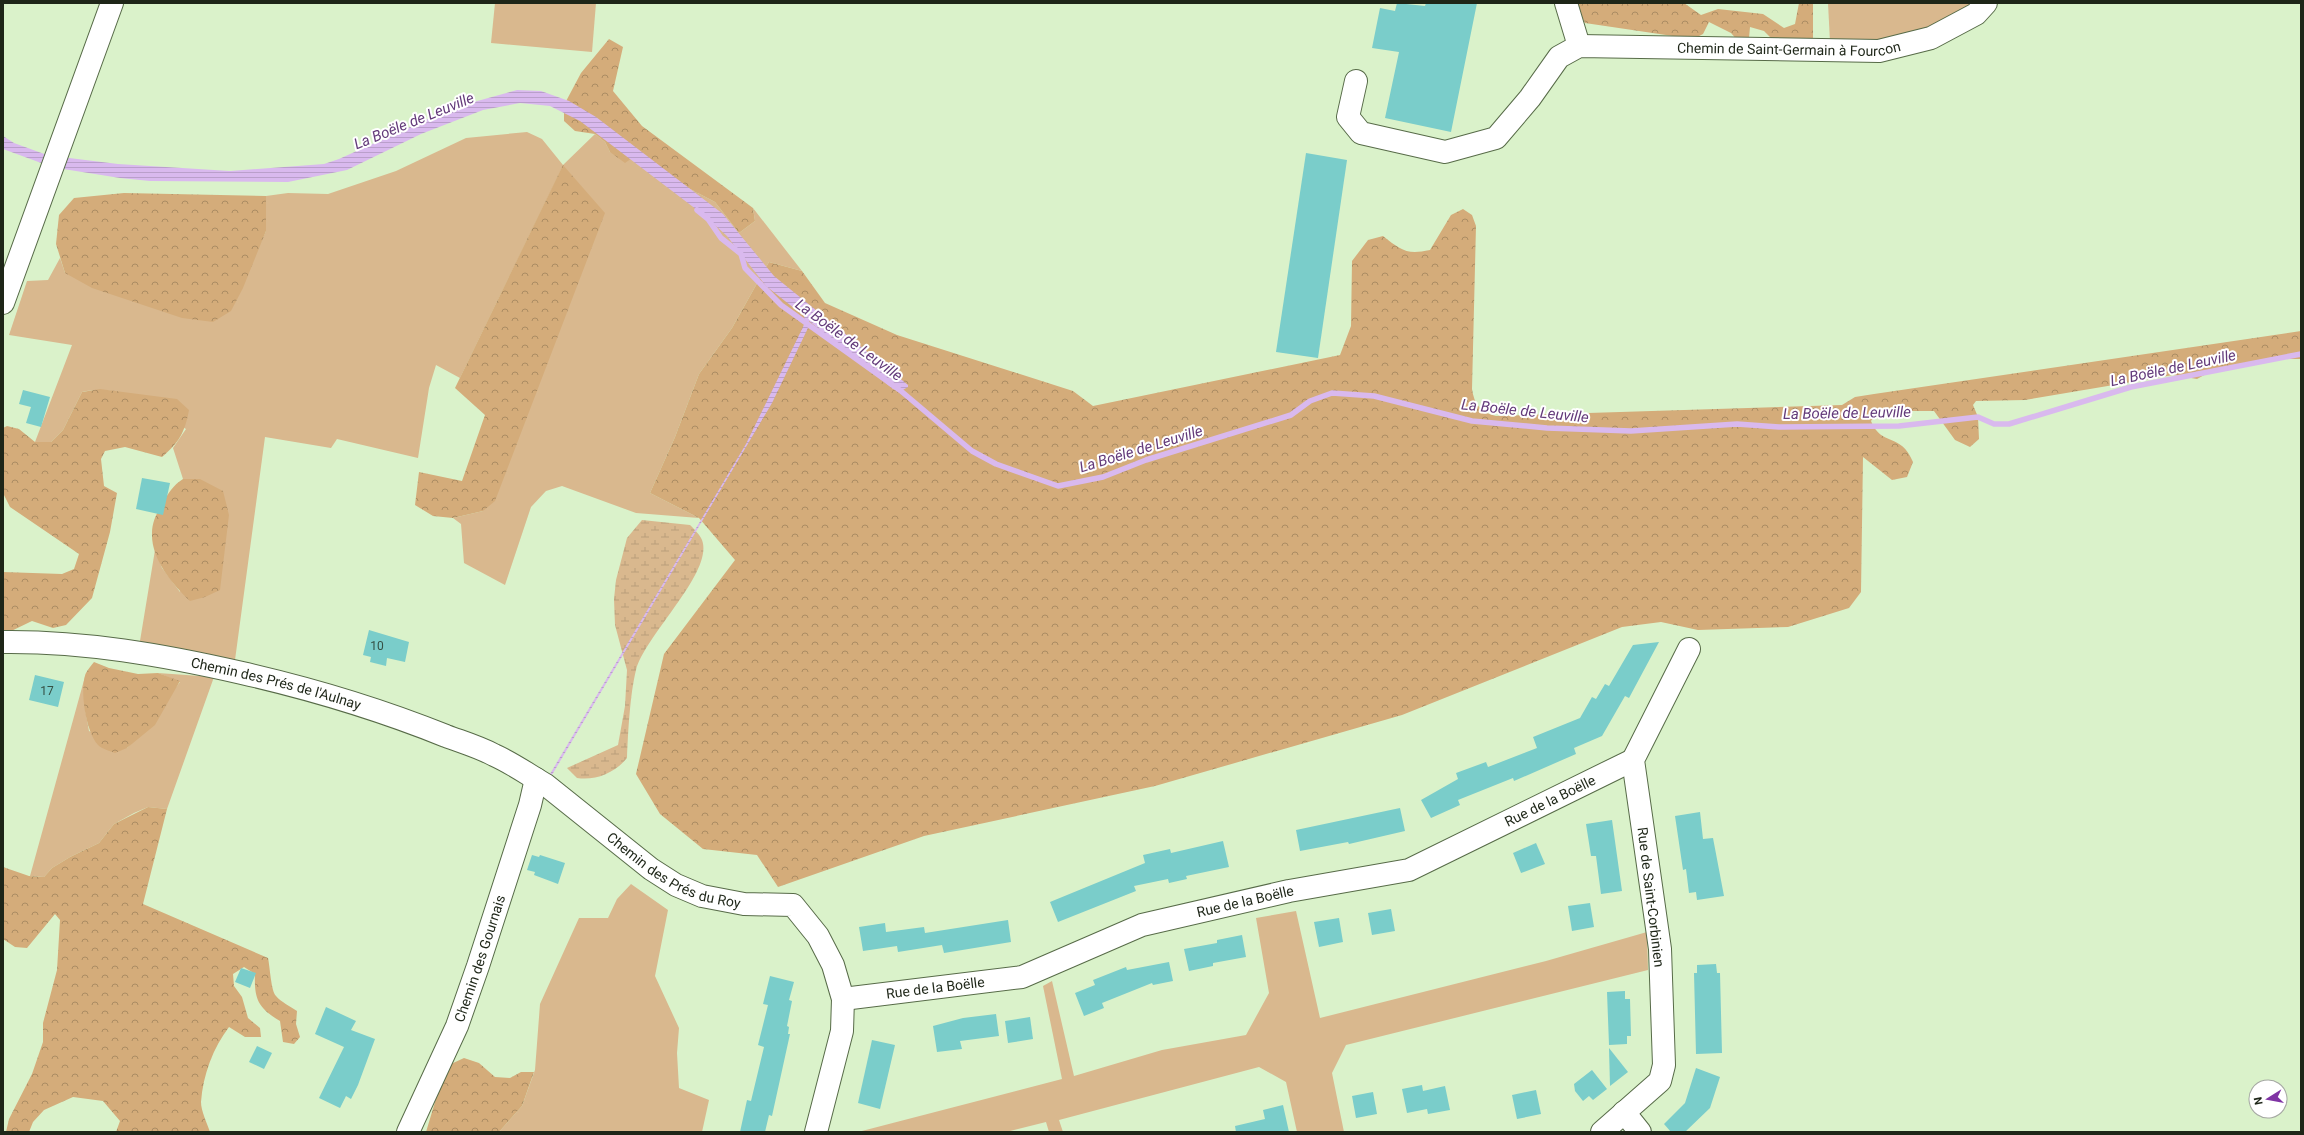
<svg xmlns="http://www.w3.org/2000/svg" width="2304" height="1135" viewBox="0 0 2304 1135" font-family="Roboto,sans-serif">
<defs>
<pattern id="forest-crowns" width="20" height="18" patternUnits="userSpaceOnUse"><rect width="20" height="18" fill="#d4ac7a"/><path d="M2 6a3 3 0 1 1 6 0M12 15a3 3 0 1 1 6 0" fill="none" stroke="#ab8c63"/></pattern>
<pattern id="wetland-marsh" width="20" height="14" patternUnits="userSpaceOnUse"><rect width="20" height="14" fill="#d9b88e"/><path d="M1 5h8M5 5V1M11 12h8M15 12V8" fill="none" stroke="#ba9e7a"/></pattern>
<pattern id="water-rules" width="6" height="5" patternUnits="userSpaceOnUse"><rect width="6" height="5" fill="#d9b9ee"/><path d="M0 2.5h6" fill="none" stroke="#ba9fcb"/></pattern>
</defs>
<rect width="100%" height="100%" fill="#daf2ca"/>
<g fill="#d9b88e">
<path d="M 495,3 L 596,3 L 592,52 L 491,43 Z"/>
<path d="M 1828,3 L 1973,3 L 1946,24 L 1903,38 L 1830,42 Z"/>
<path d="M 527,132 L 542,139 L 563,165 L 595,134 L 605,142 L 610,152 L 635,156 L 675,181 L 715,202 L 739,233 L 755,221 L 753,208 L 802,271 L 769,262 L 732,328 L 699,374 L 675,437 L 650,493 L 699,518 L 636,513 L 562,486 L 546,491 L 531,507 L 505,585 L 464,563 L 461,524 L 453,518 L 483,511 L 563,166 L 460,378 L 436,365 L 429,388 L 418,458 L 337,439 L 331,448 L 265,437 L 235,660 L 139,647 L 155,550 L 162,568 L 180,592 L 200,479 L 183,479 L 173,448 L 186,429 C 151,408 125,383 82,392 L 63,430 L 51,442 L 35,442 L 72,345 L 9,335 L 27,281 L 48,280 L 60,258 L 65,273 L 254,257 L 266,231 L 266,196 L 288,193 L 328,194 L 396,171 L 466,138 Z"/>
<path d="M 86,673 L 85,709 L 89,731 L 127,748 L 137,738 L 180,682 L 158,673 L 214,677 L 167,809 L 148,807 L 134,813 L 114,824 L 99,843 L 70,857 L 52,868 L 44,877 L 30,876 Z"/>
<path d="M 631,884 L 668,910 L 655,976 L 679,1028 L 677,1053 L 679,1088 L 709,1100 L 702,1132 L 499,1132 L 522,1106 L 535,1070 L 540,1004 L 579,918 L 608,918 L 617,899 Z"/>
<path d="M 1296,911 L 1320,1018 L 1546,961 L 1647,932 L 1648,970 L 1346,1045 L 1332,1073 L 1344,1132 L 1297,1132 L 1286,1082 L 1259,1067 L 1059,1120 L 1063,1132 L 1049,1132 L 1046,1122 L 1006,1132 L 858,1132 L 1062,1079 L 1043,986 L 1052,981 L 1074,1076 L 1162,1050 L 1246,1035 L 1269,993 L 1256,918 Z"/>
</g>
<g fill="url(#forest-crowns)">
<path d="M 1579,3 L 1684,3 L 1701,15 L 1718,9 L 1763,14 L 1784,28 L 1795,24 L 1799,3 L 1813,3 L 1813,38 L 1774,41 L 1764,31 L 1750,27 L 1749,38 L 1740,43 L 1731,33 L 1709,22 L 1703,34 L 1693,39 L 1585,23 L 1579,12 Z"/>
<path d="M 609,39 L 623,47 L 613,91 L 642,126 L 753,208 L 755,221 L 739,233 L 715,202 L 675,181 L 635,156 L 625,163 L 610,152 L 605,142 L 595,134 L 575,131 L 564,121 L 564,105 L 581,73 Z"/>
<path d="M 563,165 L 605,213 L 495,501 L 483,511 L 453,518 L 433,516 L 415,505 L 419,472 L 462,481 L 485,415 L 455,388 Z"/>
<path d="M 124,193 L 266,196 L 266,231 L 243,288 L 231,311 L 213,322 L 182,318 L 92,288 L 65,273 L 56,244 L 59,215 L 74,198 Z"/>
<path d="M 1463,209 L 1472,215 L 1476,226 L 1472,389 C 1474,404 1481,413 1496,416 L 1842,405 L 1855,397 L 1874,394 L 2301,331 L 2301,359 L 2267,359 L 2215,369 L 2197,379 L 2173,375 L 2025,400 L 1976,401 L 1973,405 L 1978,417 L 1979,439 L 1970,447 L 1955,440 L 1934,411 L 1890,411 L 1876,413 L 1871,421 C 1881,447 1901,432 1913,462 L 1907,477 L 1892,480 L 1863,457 L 1861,592 L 1849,608 L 1788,627 L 1698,630 L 1661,622 L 1622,627 L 1402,715 L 1155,786 L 924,836 L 778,887 L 757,855 L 703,849 L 660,814 L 636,774 L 664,654 L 735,560 L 699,518 L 650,493 L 675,437 L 699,374 L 732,328 L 769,262 L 802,271 L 825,303 L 897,335 L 1073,391 L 1093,406 L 1340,355 L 1351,326 L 1352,261 L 1368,240 L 1383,236 C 1401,250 1406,255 1430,250 L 1451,215 Z"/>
<path d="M 100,389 L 177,399 L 189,410 C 185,432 179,443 162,457 L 125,447 L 105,451 L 101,459 L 104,486 L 117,493 L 110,532 L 92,598 L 66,625 L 53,628 L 32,621 L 3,635 L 3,572 L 62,574 L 74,569 L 79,554 L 10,507 L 3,493 L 3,428 L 7,426 L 19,429 L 35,442 L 51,442 L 63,430 L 82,392 Z"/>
<path d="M 183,479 L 200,479 L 223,491 L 229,515 L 220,590 L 205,597 L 190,601 C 172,584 151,559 152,533 C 152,522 157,513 162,504 C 168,494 173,485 183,479 Z"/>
<path d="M 94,662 L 109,668 L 138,674 L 158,673 L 180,681 L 155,725 L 127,748 L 115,753 C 110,751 102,749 98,745 C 86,732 79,689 86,673 C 88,669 91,666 94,662 Z"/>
<path d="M 148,807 L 167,809 L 143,904 L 268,958 C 270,967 271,991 276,996 C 281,1002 290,1006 297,1011 L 296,1024 L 300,1037 L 294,1044 L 283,1042 L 280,1021 C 258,1008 254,999 255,974 L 244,967 L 233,974 L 234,986 L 242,997 L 248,1018 L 260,1028 L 261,1037 L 245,1037 L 229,1027 C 213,1048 203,1075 201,1102 C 201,1111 207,1123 210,1132 L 116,1132 L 120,1121 L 103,1101 L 73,1097 L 44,1110 L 33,1122 L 29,1132 L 6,1132 L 9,1119 L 32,1074 L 43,1042 L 43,1023 L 57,970 L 60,920 L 55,914 L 27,948 L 15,947 L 3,939 L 3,867 L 29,876 L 44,877 L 52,868 L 70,857 L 99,843 L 114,824 Z"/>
<path d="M 464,1058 L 479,1063 L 495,1077 L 510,1078 L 521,1072 L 534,1072 L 522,1106 L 499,1132 L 426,1132 L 438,1092 L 451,1064 Z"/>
</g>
<path fill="url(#wetland-marsh)" d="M 642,520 L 690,525 C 694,529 700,535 702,540 C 714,572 646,634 636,670 C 630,694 628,733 627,758 C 615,773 595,781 577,778 L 567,768 L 618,745 L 625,706 L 627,670 L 615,625 L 614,599 L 616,580 L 627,538 Z"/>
<g fill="url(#water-rules)">
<path d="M 517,90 L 541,91 L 569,101 L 596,117 L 723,214 L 774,276 L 908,385 L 908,387 L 901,391 L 893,389 L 809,321 L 808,328 L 772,403 L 549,780 L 547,779 L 746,444 L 803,327 L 805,321 L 804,316 L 766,286 L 727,236 L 705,216 L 580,121 L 550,106 L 520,103 L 483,110 L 421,134 L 347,170 L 288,182 L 150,181 L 120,178 L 57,168 L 61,157 L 118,164 L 230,171 L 324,164 L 339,159 L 452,108 Z"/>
<path d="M 3,136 L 14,143 L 47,155 L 44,164 L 3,149 Z"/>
</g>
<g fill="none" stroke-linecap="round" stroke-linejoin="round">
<path stroke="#d9b9ee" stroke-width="5.5" d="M 697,210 L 708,219 L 721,238 L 741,254 L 745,268 L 781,305 L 901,391 L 972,451 L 996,464 L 1024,474 L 1058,486 L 1103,477 L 1146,460 L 1291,415 L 1310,401 L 1332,393 L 1374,396 L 1472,421 L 1547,428 L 1631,431 L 1737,424 L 1779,427 L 1899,426 L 1978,417 L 1994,424 L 2009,424 L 2131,387 L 2301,354"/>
</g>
<g fill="#7acdca">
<path d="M 1397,3 L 1425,6 L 1426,3 L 1477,3 L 1451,132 L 1385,118 L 1399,52 L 1372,48 L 1380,8 L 1395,11 Z"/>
<path d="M 1306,153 L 1347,160 L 1318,358 L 1276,352 Z"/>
<path d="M 23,390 L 50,397 L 41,427 L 26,423 L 31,407 L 19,404 Z"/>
<path d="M 142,478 L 170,483 L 163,515 L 136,509 Z"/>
<path d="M 369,630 L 409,642 L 405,662 L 387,658 L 386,666 L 370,662 L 371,657 L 363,655 Z"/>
<path d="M 1659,642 L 1629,698 L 1625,696 L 1602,736 L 1574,748 L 1576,754 L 1514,781 L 1513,778 L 1458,800 L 1460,805 L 1431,818 L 1421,800 L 1458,779 L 1456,773 L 1486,762 L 1488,767 L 1537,748 L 1533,737 L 1580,718 L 1592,697 L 1596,699 L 1605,684 L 1609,686 L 1633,645 Z"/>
<path d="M 35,675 L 64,682 L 58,707 L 29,700 Z"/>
<path d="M 1400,808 L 1405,831 L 1349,844 L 1348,842 L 1300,851 L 1296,830 Z"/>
<path d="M 1700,812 L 1703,839 L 1713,838 L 1724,896 L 1697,900 L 1696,892 L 1689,893 L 1686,869 L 1683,870 L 1675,816 Z"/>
<path d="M 1612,820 L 1622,891 L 1601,894 L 1596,856 L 1591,856 L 1586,824 Z"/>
<path d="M 1223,841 L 1229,867 L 1186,876 L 1187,879 L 1169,883 L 1168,879 L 1134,886 L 1136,891 L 1058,922 L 1050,902 L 1145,863 L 1143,855 L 1170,849 L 1171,853 Z"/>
<path d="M 1536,843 L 1545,864 L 1521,873 L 1513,853 Z"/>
<path d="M 532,855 L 539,857 L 540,855 L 565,863 L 558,884 L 534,875 L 535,872 L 527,870 Z"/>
<path d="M 1590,903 L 1594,927 L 1572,931 L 1568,906 Z"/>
<path d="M 1391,909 L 1395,931 L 1372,935 L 1368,913 Z"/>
<path d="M 1339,918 L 1343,942 L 1319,947 L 1314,922 Z"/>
<path d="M 1008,920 L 1011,942 L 944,953 L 942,945 L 898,952 L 897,946 L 863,951 L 859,927 L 885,923 L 886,932 L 924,927 L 925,933 Z"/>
<path d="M 1242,935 L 1246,957 L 1213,963 L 1213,966 L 1189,971 L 1184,949 L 1217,943 L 1217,940 Z"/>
<path d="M 1169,962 L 1173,981 L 1153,985 L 1152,983 L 1102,1003 L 1104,1008 L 1084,1016 L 1075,993 L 1095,985 L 1093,980 L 1126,967 L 1127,970 Z"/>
<path d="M 1716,964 L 1717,973 L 1720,973 L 1722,1053 L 1696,1054 L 1694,973 L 1697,973 L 1697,965 Z"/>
<path d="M 241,968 L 256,973 L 250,988 L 235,982 Z"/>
<path d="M 770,976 L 794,982 L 789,1000 L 792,1001 L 787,1026 L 789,1027 L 788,1034 L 790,1034 L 772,1116 L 769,1115 L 765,1132 L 740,1132 L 747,1100 L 751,1101 L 764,1047 L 758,1045 L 768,1005 L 763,1004 Z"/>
<path d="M 1625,991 L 1625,999 L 1630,999 L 1631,1036 L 1627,1036 L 1627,1044 L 1609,1045 L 1607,992 Z"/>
<path d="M 326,1007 L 356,1021 L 351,1030 L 375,1039 L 358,1085 L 351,1099 L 346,1096 L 340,1108 L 319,1098 L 344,1047 L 315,1034 Z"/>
<path d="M 996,1014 L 999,1036 L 960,1041 L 962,1049 L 937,1052 L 933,1026 L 963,1018 Z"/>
<path d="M 1030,1017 L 1033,1039 L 1008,1043 L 1005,1021 Z"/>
<path d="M 872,1040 L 895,1045 L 880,1109 L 858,1103 Z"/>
<path d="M 257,1046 L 272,1053 L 264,1069 L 249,1062 Z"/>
<path d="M 1609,1048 L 1628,1072 L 1610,1086 Z"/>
<path d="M 1696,1068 L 1720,1077 L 1710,1108 L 1685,1132 L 1671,1132 L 1664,1124 L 1685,1103 Z"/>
<path d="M 1592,1070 L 1607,1089 L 1593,1100 L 1589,1096 L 1583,1101 L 1575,1091 L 1574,1084 Z"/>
<path d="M 1422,1085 L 1423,1091 L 1445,1086 L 1450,1110 L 1428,1114 L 1427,1109 L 1407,1113 L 1402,1089 Z"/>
<path d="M 1536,1090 L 1541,1114 L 1517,1119 L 1512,1095 Z"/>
<path d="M 1373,1092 L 1377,1114 L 1356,1118 L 1352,1096 Z"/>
<path d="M 1283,1105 L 1289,1132 L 1236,1132 L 1235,1126 L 1265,1119 L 1263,1110 Z"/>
</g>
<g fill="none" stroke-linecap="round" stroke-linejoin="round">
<defs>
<g id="minor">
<path d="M 1566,3 L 1579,46"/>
<path id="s1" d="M 1356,81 L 1348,117 L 1361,133 L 1445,152 L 1496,138 L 1530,98 L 1559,57 L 1579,46 L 1879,51 L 1931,38 L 1976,14 L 1986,3"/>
<path d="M 3,303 L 112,3"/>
<path id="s2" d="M 3,642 C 84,641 163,655 242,673 C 312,689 379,709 446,736 C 462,742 479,747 494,755 C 512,763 529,775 546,785 L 651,869 L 676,885 L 702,896 L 744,904 L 793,905 L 818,936 L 833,965 L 843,999 L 842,1031 L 816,1132"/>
<path id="s3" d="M 843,999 L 1022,977 L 1142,925 L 1289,891 L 1409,870 L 1633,760"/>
<path d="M 1624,1112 L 1640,1132"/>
<path id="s4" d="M 408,1132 L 457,1026 L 478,966 L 530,805 L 536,779"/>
<path d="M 1602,1132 L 1660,1081 L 1664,1065 L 1660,949 L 1633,760 L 1689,649"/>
</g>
</defs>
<use href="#minor" stroke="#576b48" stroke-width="24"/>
<use href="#minor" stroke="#fff" stroke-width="22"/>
</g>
<g text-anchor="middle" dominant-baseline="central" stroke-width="4" stroke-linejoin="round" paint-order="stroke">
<g font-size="12" fill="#355044">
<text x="377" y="646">10</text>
<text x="47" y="691">17</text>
</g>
<g font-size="14" fill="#1e2618" stroke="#fff">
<text stroke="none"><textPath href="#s1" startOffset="532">Chemin de Saint-Germain à Fourcon</textPath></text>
<text stroke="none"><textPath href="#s2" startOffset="277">Chemin des Prés de l'Aulnay</textPath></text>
<text stroke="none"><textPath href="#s3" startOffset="741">Rue de la Boëlle</textPath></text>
<text stroke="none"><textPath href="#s2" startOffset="723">Chemin des Prés du Roy</textPath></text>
<text transform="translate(1651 897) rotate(83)">Rue de Saint-Corbinien</text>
<text stroke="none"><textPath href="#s3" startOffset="417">Rue de la Boëlle</textPath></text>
<text stroke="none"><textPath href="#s4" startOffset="188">Chemin des Gournais</textPath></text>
<text stroke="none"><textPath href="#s3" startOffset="93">Rue de la Boëlle</textPath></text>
</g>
<g font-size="15" font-style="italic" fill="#633a7a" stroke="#fff">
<text transform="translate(414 121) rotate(-22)">La Boële de Leuville</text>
<text transform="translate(849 340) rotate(36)">La Boële de Leuville</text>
<text transform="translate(2173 368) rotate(-12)">La Boële de Leuville</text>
<text transform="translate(1525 411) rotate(6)">La Boële de Leuville</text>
<text transform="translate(1847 413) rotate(-1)">La Boële de Leuville</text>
<text transform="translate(1141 449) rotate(-17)">La Boële de Leuville</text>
</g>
</g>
<rect width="2304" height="1135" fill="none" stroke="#1e2618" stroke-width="8"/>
<g transform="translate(2268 1099) rotate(259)"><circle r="19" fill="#ffffff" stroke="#a5a8a3"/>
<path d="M0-3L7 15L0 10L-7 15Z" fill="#7f33a4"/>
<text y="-6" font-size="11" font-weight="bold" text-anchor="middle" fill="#1e2618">N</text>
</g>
</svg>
